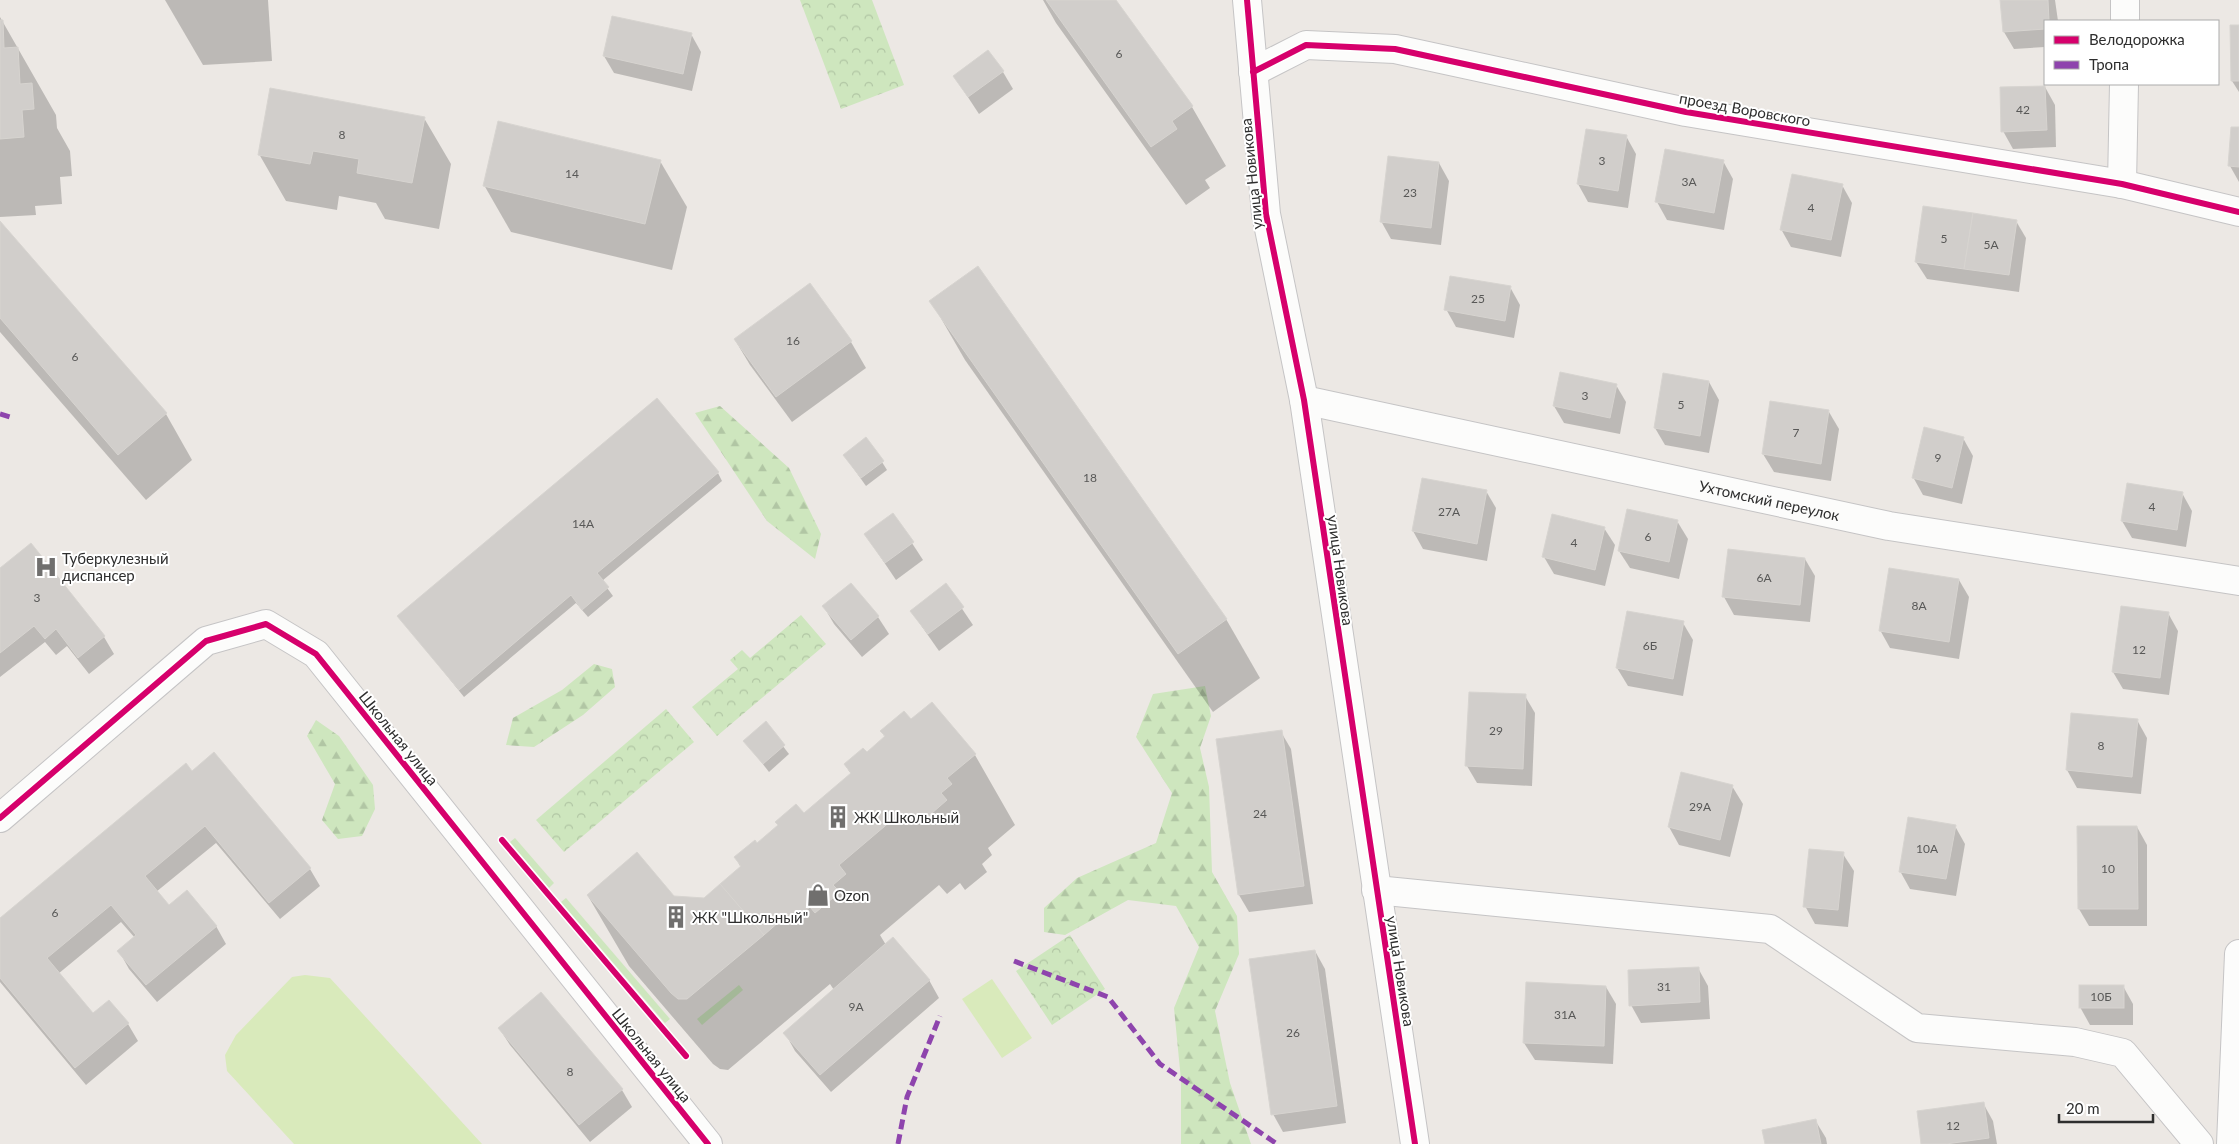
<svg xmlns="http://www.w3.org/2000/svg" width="2239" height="1144" viewBox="0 0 2239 1144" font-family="Lato,sans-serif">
<defs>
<pattern id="forest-firs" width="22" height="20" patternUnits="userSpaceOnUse" patternTransform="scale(1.25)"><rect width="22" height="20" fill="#cee6be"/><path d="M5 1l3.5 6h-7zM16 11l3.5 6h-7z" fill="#b1c6a4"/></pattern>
<pattern id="park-crowns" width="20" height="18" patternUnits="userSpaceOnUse" patternTransform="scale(1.25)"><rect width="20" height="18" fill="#cee6be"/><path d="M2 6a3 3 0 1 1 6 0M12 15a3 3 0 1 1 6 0" fill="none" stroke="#b1c6a4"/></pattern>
</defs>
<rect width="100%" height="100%" fill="#ece8e4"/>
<g fill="#cee6be">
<path d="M 515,838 L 554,883 L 549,888 L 510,842 Z"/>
<path d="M 566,898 L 670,1019 L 665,1023 L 561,902 Z"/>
<path d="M 739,985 L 743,990 L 702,1025 L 697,1019 Z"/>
</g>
<g fill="url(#forest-firs)">
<path d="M 720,406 L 789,468 L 821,534 L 815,559 L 767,521 L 695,413 Z"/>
<path d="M 594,664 L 612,669 L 615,687 L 583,715 L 534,747 L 506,745 L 513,718 L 562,690 Z"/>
<path d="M 1205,686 L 1211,716 L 1200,748 L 1209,787 L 1212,872 L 1237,916 L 1239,954 L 1215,1011 L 1230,1083 L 1251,1144 L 1181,1144 L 1181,1080 L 1174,1008 L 1199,947 L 1176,906 L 1128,900 L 1065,935 L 1044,932 L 1044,908 L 1077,878 L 1156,843 L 1172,793 L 1136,737 L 1153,694 Z"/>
<path d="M 316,720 L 339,736 L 373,785 L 375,809 L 362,836 L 338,839 L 322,820 L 335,784 L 307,736 Z"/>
</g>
<g fill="url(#park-crowns)">
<path d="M 800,0 L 872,0 L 904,85 L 841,109 Z"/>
<path d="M 801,615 L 826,644 L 717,736 L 692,707 L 738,669 L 730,660 L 742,650 L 750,658 Z"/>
<path d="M 666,709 L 694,742 L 564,852 L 536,820 Z"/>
<path d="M 1070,935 L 1105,989 L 1052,1025 L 1016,971 Z"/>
</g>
<g fill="#d9eabb">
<path d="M 305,975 L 330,978 L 482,1144 L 294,1144 L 227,1071 L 225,1055 L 236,1035 L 292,977 Z"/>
<path d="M 992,979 L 1032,1038 L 1002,1058 L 962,999 Z"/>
</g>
<g fill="#0003">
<path d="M 165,0 L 268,0 L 272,61 L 203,65 Z"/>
<path d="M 1043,0 L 1115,0 L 1192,107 L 1226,166 L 1205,180 L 1210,188 L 1186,205 L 1056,23 Z"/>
<path d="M 2002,0 L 2055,0 L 2058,21 L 2045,21 L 2045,47 L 2014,49 L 2004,32 Z"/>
<path d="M 0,17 L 56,115 L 57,128 L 70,151 L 72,176 L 60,177 L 62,204 L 35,206 L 36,215 L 0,217 Z"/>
<path d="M 2239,27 L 2239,92 L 2232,81 Z"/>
<path d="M 691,34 L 701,52 L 692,91 L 614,73 L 604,56 Z"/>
<path d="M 1003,72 L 1013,89 L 979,114 L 954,76 Z"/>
<path d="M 2045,87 L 2055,105 L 2056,147 L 2013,149 L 2003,131 Z"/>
<path d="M 424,118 L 451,164 L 439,229 L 385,219 L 376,203 L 339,196 L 337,210 L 286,201 L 259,154 Z"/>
<path d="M 2239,128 L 2239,182 L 2230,166 Z"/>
<path d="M 1626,136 L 1636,154 L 1628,208 L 1588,202 L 1578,184 Z"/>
<path d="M 660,161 L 687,207 L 672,270 L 511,232 L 484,185 Z"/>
<path d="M 1723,161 L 1733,179 L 1724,230 L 1667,220 L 1657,202 Z"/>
<path d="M 1439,163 L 1449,181 L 1441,245 L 1391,239 L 1381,221 Z"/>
<path d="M 1842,185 L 1852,203 L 1841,257 L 1791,247 L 1781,229 Z"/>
<path d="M 2016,221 L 2026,238 L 2019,292 L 1927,279 L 1916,262 Z"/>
<path d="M 0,223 L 166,414 L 192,460 L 146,500 L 0,332 Z"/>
<path d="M 810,285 L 851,342 L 866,368 L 792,422 L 750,365 L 735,340 Z"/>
<path d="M 1510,287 L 1520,305 L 1514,338 L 1456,327 L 1446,309 Z"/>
<path d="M 931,301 L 1226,619 L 1260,678 L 1213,712 L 965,360 Z"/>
<path d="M 1709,382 L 1719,400 L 1709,453 L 1665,445 L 1655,428 Z"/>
<path d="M 1616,385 L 1626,402 L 1620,434 L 1564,423 L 1554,406 Z"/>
<path d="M 1829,412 L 1839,429 L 1831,481 L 1774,472 L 1763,454 Z"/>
<path d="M 1963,438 L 1973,456 L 1962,504 L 1923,495 L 1913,477 Z"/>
<path d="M 844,455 L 882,462 L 887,470 L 866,486 Z"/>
<path d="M 718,473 L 722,481 L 602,581 L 613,596 L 588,617 L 576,603 L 464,697 L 399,616 Z"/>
<path d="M 1486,491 L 1496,508 L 1487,561 L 1423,549 L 1413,531 Z"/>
<path d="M 2182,493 L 2192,511 L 2186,547 L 2132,538 L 2122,521 Z"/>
<path d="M 893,514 L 923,560 L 896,580 L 865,534 Z"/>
<path d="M 1677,521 L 1688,539 L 1679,579 L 1630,568 L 1619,551 Z"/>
<path d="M 1604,528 L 1615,545 L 1605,586 L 1554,574 L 1544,557 Z"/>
<path d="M 30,545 L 104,637 L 114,654 L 89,674 L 67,646 L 56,655 L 45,642 L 0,677 L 0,569 Z"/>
<path d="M 1805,559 L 1815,576 L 1810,622 L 1734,615 L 1724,597 Z"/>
<path d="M 1959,580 L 1969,597 L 1959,659 L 1890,648 L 1880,630 Z"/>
<path d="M 851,584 L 878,617 L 889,634 L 862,657 L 834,624 L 824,607 Z"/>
<path d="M 946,585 L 973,625 L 939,651 L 911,611 Z"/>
<path d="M 2168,613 L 2178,631 L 2169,695 L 2123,689 L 2113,672 Z"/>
<path d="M 1683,623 L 1693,640 L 1683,696 L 1628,686 L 1617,668 Z"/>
<path d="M 1525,696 L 1535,713 L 1532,786 L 1477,783 L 1467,766 Z"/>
<path d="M 2072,714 L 2137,720 L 2147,738 L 2141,794 L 2077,788 L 2067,770 Z"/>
<path d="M 911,721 L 975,755 L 1015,825 L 988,848 L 992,855 L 982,864 L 987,872 L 965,890 L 960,883 L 947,894 L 939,885 L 880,935 L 886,945 L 929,980 L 939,998 L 831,1092 L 795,1051 L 785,1033 L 834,990 L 830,984 L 728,1070 L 720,1069 L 713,1064 L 629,966 L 588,896 L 704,899 L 741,868 L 736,858 L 804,815 L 851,774 L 845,765 L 867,754 L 885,738 L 882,732 Z"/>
<path d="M 765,723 L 789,754 L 769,772 L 745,741 Z"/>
<path d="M 1281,732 L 1291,749 L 1313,904 L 1249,912 L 1239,895 L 1217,740 Z"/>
<path d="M 192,773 L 310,869 L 320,886 L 280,919 L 216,843 L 156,892 L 169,907 L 216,926 L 226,944 L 157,1002 L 129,969 L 119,951 L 135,938 L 121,922 L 58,974 L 93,1015 L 109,1001 L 128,1024 L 138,1041 L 86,1085 L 0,982 L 0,920 Z"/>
<path d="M 1732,786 L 1743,804 L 1730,857 L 1679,845 L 1669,827 Z"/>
<path d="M 1955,826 L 1965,844 L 1956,896 L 1910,889 L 1900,871 Z"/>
<path d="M 2137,827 L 2147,845 L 2147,926 L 2089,926 L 2079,909 Z"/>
<path d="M 1843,854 L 1854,871 L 1848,927 L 1815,924 L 1805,906 Z"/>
<path d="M 1315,951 L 1325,969 L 1346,1123 L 1283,1132 L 1273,1114 Z"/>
<path d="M 1698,968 L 1708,986 L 1710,1019 L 1641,1023 L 1631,1005 Z"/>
<path d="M 2123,986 L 2133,1004 L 2133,1025 L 2090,1025 L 2080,1007 Z"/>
<path d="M 1606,987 L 1616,1004 L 1613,1064 L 1535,1060 L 1524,1043 Z"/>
<path d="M 499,1028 L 622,1090 L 632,1107 L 590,1142 L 510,1045 Z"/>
<path d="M 1983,1103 L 1993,1121 L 1997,1144 L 1923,1144 Z"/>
<path d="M 1815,1120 L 1826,1138 L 1827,1144 L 1766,1144 Z"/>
</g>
<g fill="#d1cecb" stroke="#d7d4d0">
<path d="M 1046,0 L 1116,0 L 1193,106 L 1172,121 L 1177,129 L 1151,147 Z"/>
<path d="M 2000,0 L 2048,0 L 2049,21 L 2045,21 L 2045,29 L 2003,32 Z"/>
<path d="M 612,16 L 692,33 L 683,74 L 603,56 Z"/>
<path d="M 0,20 L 3,20 L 4,48 L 18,47 L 20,84 L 32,83 L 34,109 L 22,110 L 24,137 L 0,139 Z"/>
<path d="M 2230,25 L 2239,25 L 2239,81 L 2231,81 Z"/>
<path d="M 988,50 L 1004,71 L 968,97 L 953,76 Z"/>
<path d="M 2045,86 L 2047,130 L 2001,132 L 2000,87 Z"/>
<path d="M 270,88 L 425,117 L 412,183 L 357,173 L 359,159 L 313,151 L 310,164 L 258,155 Z"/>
<path d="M 498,121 L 661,160 L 645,224 L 483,186 Z"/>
<path d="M 2231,127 L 2239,127 L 2239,167 L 2228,166 Z"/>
<path d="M 1586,129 L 1627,135 L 1618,191 L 1577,184 Z"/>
<path d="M 1665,149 L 1724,160 L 1714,213 L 1655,202 Z"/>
<path d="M 1388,156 L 1439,162 L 1431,228 L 1380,222 Z"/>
<path d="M 1792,174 L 1843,184 L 1831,240 L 1780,230 Z"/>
<path d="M 1923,206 L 1973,213 L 1964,269 L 1915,262 Z"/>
<path d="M 1973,213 L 2017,220 L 2009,275 L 1964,269 Z"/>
<path d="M 0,221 L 167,413 L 118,455 L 0,318 Z"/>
<path d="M 978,266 L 1227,619 L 1178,654 L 929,301 Z"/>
<path d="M 1450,276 L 1511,286 L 1505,321 L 1444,310 Z"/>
<path d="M 810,283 L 852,341 L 776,397 L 734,339 Z"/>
<path d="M 1560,372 L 1617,384 L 1610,418 L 1553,406 Z"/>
<path d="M 1663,373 L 1709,381 L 1700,436 L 1654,428 Z"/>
<path d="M 657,398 L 719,472 L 597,573 L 609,587 L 582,610 L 571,595 L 459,690 L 397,616 Z"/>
<path d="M 1770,401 L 1829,410 L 1821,464 L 1762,454 Z"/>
<path d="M 1924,427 L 1964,437 L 1952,488 L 1912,478 Z"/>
<path d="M 866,437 L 884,461 L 861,478 L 843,455 Z"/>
<path d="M 1422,478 L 1487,490 L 1477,544 L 1412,531 Z"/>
<path d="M 2127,483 L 2183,492 L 2177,530 L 2121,521 Z"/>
<path d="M 1627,509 L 1678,520 L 1669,562 L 1618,551 Z"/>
<path d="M 893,513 L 914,542 L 885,563 L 864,534 Z"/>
<path d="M 1552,514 L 1605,527 L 1595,570 L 1542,557 Z"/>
<path d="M 31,543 L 105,636 L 78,658 L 56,629 L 45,639 L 34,626 L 0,653 L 0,568 Z"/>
<path d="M 1728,549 L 1805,558 L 1800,605 L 1722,597 Z"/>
<path d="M 1889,568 L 1959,579 L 1949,642 L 1879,631 Z"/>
<path d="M 851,583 L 879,616 L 851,640 L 822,606 Z"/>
<path d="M 946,583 L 964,607 L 928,634 L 910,611 Z"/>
<path d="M 2121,606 L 2169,612 L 2160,678 L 2112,672 Z"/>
<path d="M 1627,611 L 1684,621 L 1673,679 L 1616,668 Z"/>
<path d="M 1469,692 L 1526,694 L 1523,769 L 1465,766 Z"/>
<path d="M 932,702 L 976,754 L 947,778 L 952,784 L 941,793 L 947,800 L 924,820 L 918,813 L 906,824 L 898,815 L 839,865 L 846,874 L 833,885 L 840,892 L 815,913 L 810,907 L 793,921 L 788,914 L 764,935 L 720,884 L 741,866 L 734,857 L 755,840 L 757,843 L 778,825 L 775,822 L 796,804 L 804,813 L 851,773 L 844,764 L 863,748 L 867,752 L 885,736 L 880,731 L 904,711 L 911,719 Z"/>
<path d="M 2071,713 L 2138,719 L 2132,777 L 2066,770 Z"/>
<path d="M 766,721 L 785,745 L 763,764 L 743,741 Z"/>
<path d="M 1282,730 L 1304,886 L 1238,895 L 1216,739 Z"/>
<path d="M 214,752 L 311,868 L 269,903 L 205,826 L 145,876 L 169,905 L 187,890 L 217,926 L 146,985 L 117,951 L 136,935 L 111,905 L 47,958 L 93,1013 L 109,1000 L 129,1023 L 75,1068 L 0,978 L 0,918 L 186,763 L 192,771 Z"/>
<path d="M 1681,772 L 1733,785 L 1720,840 L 1668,827 Z"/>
<path d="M 1908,817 L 1956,825 L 1946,879 L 1899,872 Z"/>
<path d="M 2077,826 L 2137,826 L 2138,909 L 2078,909 Z"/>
<path d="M 1809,849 L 1844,852 L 1838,910 L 1803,907 Z"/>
<path d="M 637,852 L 674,896 L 704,898 L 720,884 L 764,935 L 687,999 L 678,999 L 671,993 L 587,895 Z"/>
<path d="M 893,937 L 930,980 L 820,1075 L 783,1033 Z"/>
<path d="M 1315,950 L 1337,1106 L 1271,1115 L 1249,959 Z"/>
<path d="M 1699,967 L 1700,1002 L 1629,1006 L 1628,970 Z"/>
<path d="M 1526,982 L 1606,986 L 1604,1046 L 1523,1043 Z"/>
<rect x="2079" y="985" width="45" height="23"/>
<path d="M 541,992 L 623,1089 L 579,1125 L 498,1028 Z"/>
<path d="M 1984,1102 L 1989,1138 L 1946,1144 L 1921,1144 L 1917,1111 Z"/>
<path d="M 1816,1119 L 1821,1144 L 1765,1144 L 1762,1130 Z"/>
</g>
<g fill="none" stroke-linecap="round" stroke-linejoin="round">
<defs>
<g id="street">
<path d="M 1247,0 L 1266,214 L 1304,400 L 1415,1144"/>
<path d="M 2125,21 L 2125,0"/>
<path d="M 1253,72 L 1306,45 L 1395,49 L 1686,112 L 2122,184 L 2239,212"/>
<path d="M 2122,184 L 2124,84"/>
<path id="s1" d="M 1304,400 L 1889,526 L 2239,581"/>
<path d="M 0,818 L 206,641 L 266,624 L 316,654 L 708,1144"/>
<path d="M 1376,890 L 1770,929 L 1917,1028 L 2075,1042 L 2123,1053 L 2199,1144"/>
<path d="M 2231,1144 L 2239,954"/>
</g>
</defs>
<use href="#street" stroke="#c5c4c5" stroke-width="30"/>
<use href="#street" stroke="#fcfcfb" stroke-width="28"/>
<g stroke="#8e44ad" stroke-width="5" stroke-dasharray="10 5" stroke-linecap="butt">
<path d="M 0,414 L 13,418"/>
<path d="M 1014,961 L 1108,997 L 1160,1064 L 1277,1144"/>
<path d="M 898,1144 L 907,1097 L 940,1016"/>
</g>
<defs>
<g id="cycleway">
<path d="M 1247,0 L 1266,214 L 1304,400 L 1415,1144"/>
<path d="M 1253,72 L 1306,45 L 1395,49 L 1686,112 L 2122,184 L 2239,212"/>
<path d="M 0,818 L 206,641 L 266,624 L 316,654 L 708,1144"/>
<path d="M 502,840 L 686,1056"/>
</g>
</defs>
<use href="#cycleway" stroke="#fff" stroke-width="9"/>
<use href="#cycleway" stroke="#d6006c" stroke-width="6"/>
</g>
<defs>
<symbol id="hospital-bare" viewBox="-9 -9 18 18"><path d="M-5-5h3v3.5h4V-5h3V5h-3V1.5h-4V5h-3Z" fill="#706f6e" stroke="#fff" stroke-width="2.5" paint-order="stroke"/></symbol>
<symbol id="building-bare" viewBox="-9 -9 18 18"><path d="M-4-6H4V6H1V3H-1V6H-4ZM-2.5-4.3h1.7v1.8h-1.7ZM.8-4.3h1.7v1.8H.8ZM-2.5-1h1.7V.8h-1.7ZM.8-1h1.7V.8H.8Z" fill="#706f6e" stroke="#fff" stroke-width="2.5" paint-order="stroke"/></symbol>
<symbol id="shop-bare" viewBox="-9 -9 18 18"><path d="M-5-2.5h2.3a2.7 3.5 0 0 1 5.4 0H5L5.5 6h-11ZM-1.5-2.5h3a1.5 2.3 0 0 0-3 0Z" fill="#706f6e" stroke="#fff" stroke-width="2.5" paint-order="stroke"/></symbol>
</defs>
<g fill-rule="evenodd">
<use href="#hospital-bare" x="30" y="551" width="32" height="32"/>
<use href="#building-bare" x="822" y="801" width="32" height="32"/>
<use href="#shop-bare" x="802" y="879" width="32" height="32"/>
<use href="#building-bare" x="660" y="901" width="32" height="32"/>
</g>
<g text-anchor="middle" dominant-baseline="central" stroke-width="4" stroke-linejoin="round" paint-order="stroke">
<g font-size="12" fill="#585857">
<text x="1119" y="53">6</text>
<text x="2023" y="109">42</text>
<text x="342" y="134">8</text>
<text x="1602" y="160">3</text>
<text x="572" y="173">14</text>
<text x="1689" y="181">3А</text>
<text x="1410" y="192">23</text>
<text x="1811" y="207">4</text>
<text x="1944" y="238">5</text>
<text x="1991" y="244">5А</text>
<text x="1478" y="298">25</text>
<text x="793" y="340">16</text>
<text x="75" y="356">6</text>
<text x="1585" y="395">3</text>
<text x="1681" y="404">5</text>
<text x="1796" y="432">7</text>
<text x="1938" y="457">9</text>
<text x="1090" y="477">18</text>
<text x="2152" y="506">4</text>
<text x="1449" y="511">27А</text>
<text x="583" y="523">14А</text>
<text x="1648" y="536">6</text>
<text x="1574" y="542">4</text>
<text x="1764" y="577">6А</text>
<text x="37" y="597">3</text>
<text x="1919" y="605">8А</text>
<text x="1650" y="645">6Б</text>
<text x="2139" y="649">12</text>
<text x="1496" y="730">29</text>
<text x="2101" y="745">8</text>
<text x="1700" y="806">29А</text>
<text x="1260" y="813">24</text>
<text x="1927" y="848">10А</text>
<text x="2108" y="868">10</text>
<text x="55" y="912">6</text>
<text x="1664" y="986">31</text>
<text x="2101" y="996">10Б</text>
<text x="856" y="1006">9А</text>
<text x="1565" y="1014">31А</text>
<text x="1293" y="1032">26</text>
<text x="570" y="1071">8</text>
<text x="1953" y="1125">12</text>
</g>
<g font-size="15" fill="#2e2e2e" stroke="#fff">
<text transform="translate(1745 109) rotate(10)">проезд Воровского</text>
<text transform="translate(1251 174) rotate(-96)">улица Новикова</text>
<text stroke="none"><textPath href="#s1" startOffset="476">Ухтомский переулок</textPath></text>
<text transform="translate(1341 570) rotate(82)">улица Новикова</text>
<text transform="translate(399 738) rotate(51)">Школьная улица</text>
<text transform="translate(1401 971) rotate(81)">улица Новикова</text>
<text transform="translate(652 1055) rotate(51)">Школьная улица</text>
</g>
<g font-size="15" fill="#2e2e2e" stroke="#fff" text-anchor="start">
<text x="62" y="558">Туберкулезный<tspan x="62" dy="17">диспансер</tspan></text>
<text x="854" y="817">ЖК Школьный</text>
<text x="834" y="895">Ozon</text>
<text x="692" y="917">ЖК "Школьный"</text>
</g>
</g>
<rect x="2044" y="20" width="175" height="65" fill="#ffffff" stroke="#ababab"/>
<rect x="2054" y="36" width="25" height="8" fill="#d6006c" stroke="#ababab"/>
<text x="2089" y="45" font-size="15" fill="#2e2e2e">Велодорожка</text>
<rect x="2054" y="61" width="25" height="8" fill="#8e44ad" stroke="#ababab"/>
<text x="2089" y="70" font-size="15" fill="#2e2e2e">Тропа</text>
<path d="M2059 1114v8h94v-8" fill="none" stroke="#2e2e2e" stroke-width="2.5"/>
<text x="2066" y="1114" font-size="15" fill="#2e2e2e" stroke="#ffffff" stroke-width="4" paint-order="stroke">20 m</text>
</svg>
